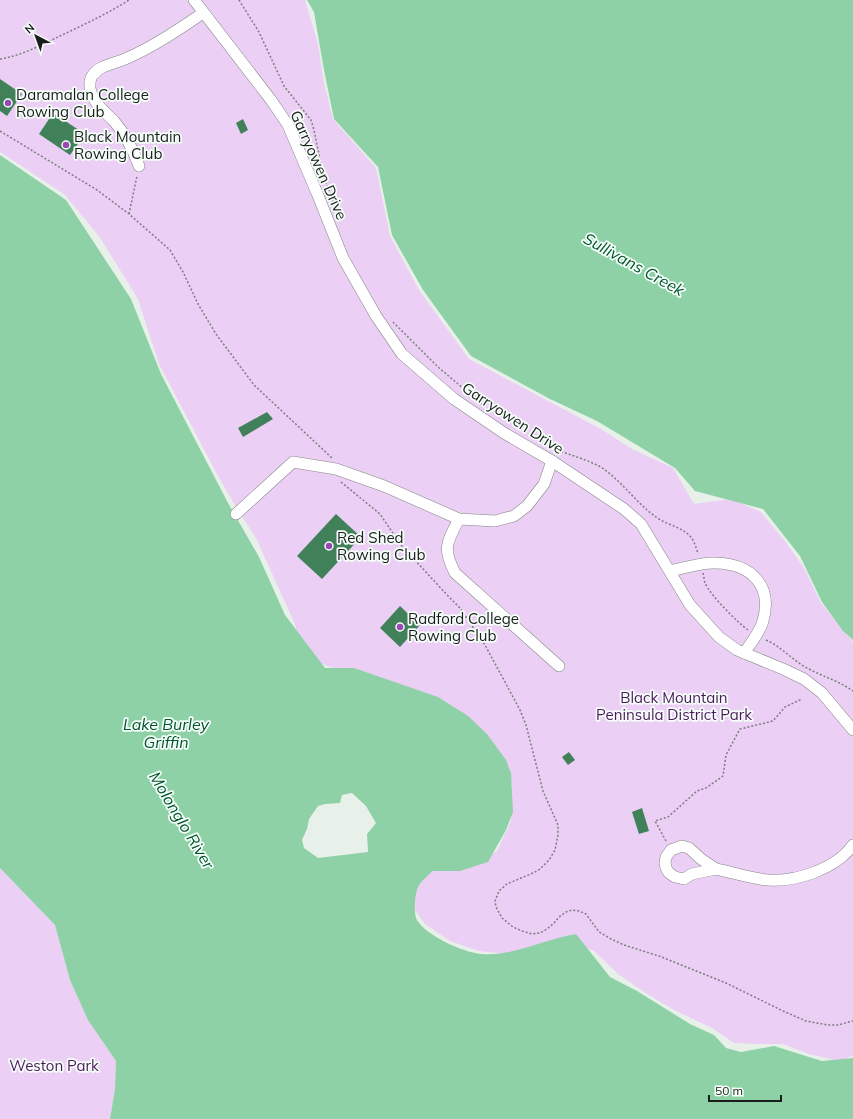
<svg xmlns="http://www.w3.org/2000/svg" width="853" height="1119" viewBox="0 0 853 1119" font-family="Mulish,sans-serif">
<rect width="100%" height="100%" fill="#e8f0ea"/>
<g fill="#ebcff5">
<path d="M 0,0 L 305,0 L 318,44 L 324,83 L 333,119 L 376,168 L 390,236 L 419,290 L 469,359 L 601,429 L 632,449 L 673,468 L 694,504 L 731,499 L 761,512 L 785,541 L 804,568 L 821,603 L 853,642 L 853,1056 L 839,1061 L 809,1054 L 783,1044 L 756,1044 L 734,1043 L 712,1028 L 674,1010 L 644,992 L 618,974 L 593,950 L 570,947 L 508,954 L 479,951 L 450,941 L 425,924 L 412,906 L 410,892 L 425,868 L 478,863 L 497,851 L 511,821 L 512,785 L 499,751 L 341,671 L 317,662 L 297,635 L 295,624 L 255,536 L 239,512 L 217,474 L 159,364 L 138,299 L 99,236 L 64,194 L 0,152 Z"/>
<path d="M 0,868 L 55,925 L 70,980 L 88,1020 L 116,1061 L 115,1089 L 110,1119 L 0,1119 Z"/>
</g>
<g fill="#8fd1a6" fill-rule="evenodd">
<path d="M 307,0 L 853,0 L 853,640 L 843,631 L 822,602 L 800,556 L 763,509 L 695,491 L 675,468 L 597,421 L 550,399 L 471,356 L 423,290 L 392,235 L 378,167 L 334,119 L 324,70 L 314,12 Z"/>
<path d="M 0,155 L 66,200 L 131,299 L 161,374 L 228,503 L 259,557 L 285,615 L 325,668 L 354,668 L 438,697 L 468,716 L 487,734 L 506,760 L 511,773 L 513,812 L 506,830 L 488,862 L 460,871 L 432,871 C 428,876 421,881 418,887 C 415,894 413,913 417,920 C 427,936 462,952 481,954 C 513,957 544,939 576,934 L 610,977 L 637,991 L 690,1024 L 714,1035 L 726,1048 L 741,1052 L 774,1046 L 822,1061 L 853,1058 L 853,1119 L 110,1119 L 115,1089 L 116,1061 L 88,1020 L 70,980 L 55,925 L 0,868 ZM 352,793 L 366,806 L 376,823 L 367,834 L 368,852 L 318,858 L 304,848 L 302,840 L 307,829 L 309,819 L 318,806 L 325,804 L 340,803 L 342,795 Z"/>
</g>
<g fill="#41815a">
<path d="M 0,79 L 22,94 L 7,116 L 0,111 Z"/>
<path d="M 53,113 L 85,134 L 70,155 L 39,134 Z"/>
<path d="M 243,119 L 248,130 L 241,134 L 236,123 Z"/>
<path d="M 267,412 L 273,419 L 243,437 L 238,428 Z"/>
<path d="M 336,514 L 361,537 L 322,579 L 297,556 Z"/>
<path d="M 400,606 L 420,625 L 400,647 L 380,628 Z"/>
<path d="M 569,752 L 575,760 L 568,765 L 562,757 Z"/>
<path d="M 642,808 L 649,831 L 639,834 L 632,812 Z"/>
</g>
<g fill="none" stroke-linecap="round" stroke-linejoin="round">
<defs>
<g id="minor">
<path d="M 194,0 L 271,100 L 288,125 L 317,193 L 343,258 L 376,316 L 402,354 L 454,399 L 504,433 L 552,461 L 624,509 L 641,524 L 690,605 L 719,637 L 737,650 L 783,669 L 804,679 L 822,693 L 853,730"/>
<path d="M 139,166 C 133,149 126,135 114,121 C 107,114 99,108 94,99 C 90,92 88,83 92,76 C 99,65 114,64 125,59 C 153,47 178,30 203,13"/>
<path d="M 236,514 L 293,462 L 336,469 L 384,486 L 459,519 L 495,521 L 514,516 L 527,506 L 544,484 L 552,461"/>
<path d="M 459,519 C 447,542 442,548 455,573 L 559,666"/>
<path d="M 670,571 C 685,568 701,562 716,563 C 751,564 773,585 763,621 C 760,632 751,643 744,653"/>
<path d="M 682,846 L 689,848 L 701,859 L 716,869 L 692,874 L 684,879 L 675,877 L 669,873 L 666,868 L 665,862 L 666,857 L 671,850 Z"/>
<path d="M 716,869 C 731,872 753,879 768,880 C 796,882 836,869 853,845"/>
</g>
</defs>
<use href="#minor" stroke="#818883" stroke-width="12"/>
<g stroke="#797f7b" stroke-width="1.5" stroke-dasharray="2 2" stroke-linecap="butt">
<path d="M 239,0 L 259,32 L 284,86 L 311,120 L 314,130 L 323,174 L 339,218"/>
<path d="M 0,59 C 21,56 41,45 60,36 C 83,25 107,14 129,0"/>
<path d="M 0,131 L 97,190 L 129,214 L 170,250 L 183,272 L 198,304 L 216,334 L 254,385 L 332,458"/>
<path d="M 129,214 L 137,176"/>
<path d="M 393,322 L 438,367 L 484,406"/>
<path d="M 550,447 C 566,454 583,458 599,466 C 622,480 637,505 659,519 C 669,525 680,527 689,535 C 694,540 696,547 698,554"/>
<path d="M 341,482 L 380,514 L 401,545 L 449,597 L 460,608 L 485,645 L 520,710 L 526,725 L 543,791 L 558,825 L 558,835 L 555,850 L 549,860 L 540,869 L 533,873 L 507,884 L 499,891 L 495,901 L 496,907 L 502,918 L 513,927 L 522,931 L 532,934 L 540,933 L 547,929 L 554,923 L 559,917 L 566,912 L 572,910 L 579,911 L 586,914 L 599,932 L 611,939 L 624,945 L 659,956 L 726,983 L 783,1011 L 806,1021 L 828,1025 L 838,1025 L 853,1021"/>
<path d="M 703,573 C 704,576 704,580 705,583 C 710,595 737,622 748,630"/>
<path d="M 766,640 C 782,647 793,661 809,669 C 824,677 839,681 853,691"/>
<path d="M 666,841 L 655,821 L 668,817 L 697,791 L 706,788 L 723,776 L 726,755 L 740,729 L 773,721 L 785,707 L 802,699"/>
</g>
<use href="#minor" stroke="#fff" stroke-width="11"/>
</g>
<g fill="#9b47b6" stroke="#f5fef8" stroke-width="1.5">
<circle cx="8" cy="103" r="4"/>
<circle cx="66" cy="145" r="4"/>
<circle cx="329" cy="546" r="4"/>
<circle cx="400" cy="627" r="4"/>
</g>
<g text-anchor="middle" dominant-baseline="central" stroke-width="3.5" stroke-linejoin="round" paint-order="stroke">
<g font-size="15" fill="#1a1d1b" stroke="#f5fef8" text-anchor="start">
<text x="16" y="94">Daramalan College<tspan x="16" dy="17">Rowing Club</tspan></text>
<text x="74" y="136">Black Mountain<tspan x="74" dy="17">Rowing Club</tspan></text>
<text x="337" y="537">Red Shed<tspan x="337" dy="17">Rowing Club</tspan></text>
<text x="408" y="618">Radford College<tspan x="408" dy="17">Rowing Club</tspan></text>
</g>
<g font-size="15" fill="#1a1d1b" stroke="#f5fef8">
<text transform="translate(319 165) rotate(66)">Garryowen Drive</text>
<text transform="translate(513 418) rotate(33)">Garryowen Drive</text>
</g>
<g font-size="15" fill="#4d195d" stroke="#f5fef8">
<text x="674" y="697">Black Mountain<tspan x="674" dy="17">Peninsula District Park</tspan></text>
<text x="54" y="1065">Weston Park</text>
</g>
<g font-size="16" font-style="italic" fill="#00552e" stroke="#f5fef8">
<text transform="translate(634 264) rotate(29)">Sullivans Creek</text>
<text x="166" y="724">Lake Burley<tspan x="166" dy="18">Griffin</tspan></text>
<text transform="translate(182 820) rotate(59)">Molonglo River</text>
</g>
</g>
<g transform="translate(36 36) rotate(319)" stroke="#f5fef8" stroke-width="3" paint-order="stroke">
<path d="M0-3L7 15L0 10L-7 15Z" fill="#1a1d1b"/>
<text y="-6" font-size="11" font-weight="bold" text-anchor="middle" fill="#1a1d1b">N</text>
</g>
<path d="M709 1095v6h72v-6" fill="none" stroke="#1a1d1b" stroke-width="2"/>
<text x="715" y="1095" font-size="12" fill="#1a1d1b" stroke="#f5fef8" stroke-width="3" paint-order="stroke">50 m</text>
</svg>
